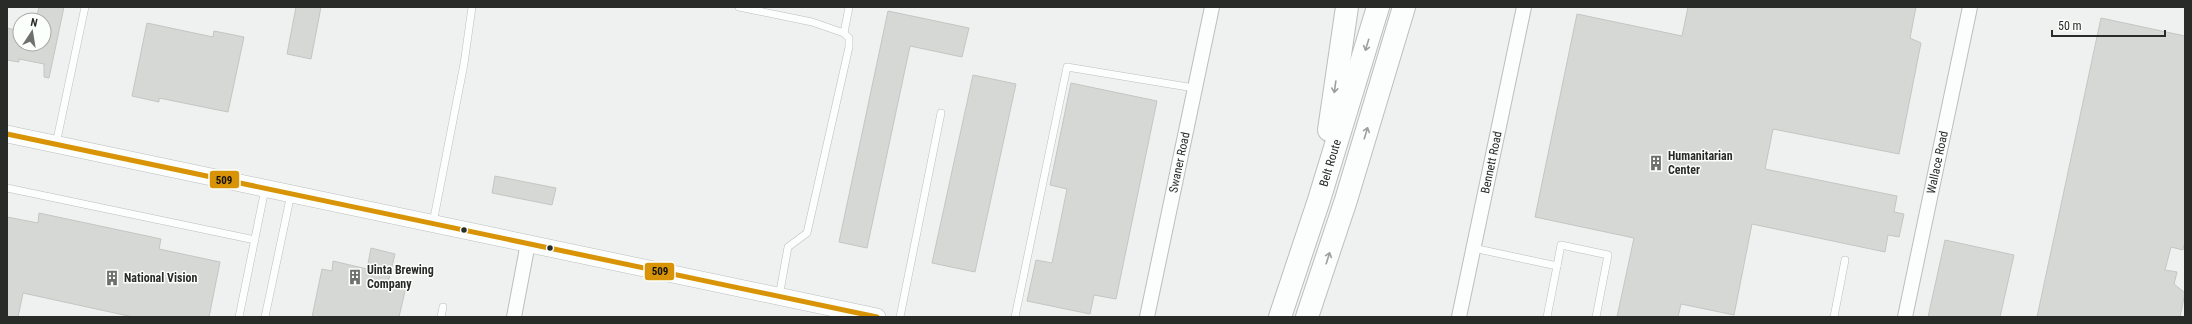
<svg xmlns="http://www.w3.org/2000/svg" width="2192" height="324" viewBox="0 0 2192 324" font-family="'Roboto Condensed',sans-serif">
<rect width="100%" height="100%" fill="#eef1ef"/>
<g fill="#d6d8d6" stroke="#c4c6c4">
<path d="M 39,7 L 64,7 L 49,78 L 44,77 L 44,64 L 19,59 L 19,62 L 7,60 L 7,28 L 20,31 L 20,44 L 44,44 L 44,20 L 36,20 Z"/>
<path d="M 296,7 L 321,7 L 311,59 L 287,54 Z"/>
<path d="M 1688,7 L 1916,7 L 1910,38 L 1921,43 L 1899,154 L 1773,129 L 1765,169 L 1897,196 L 1894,212 L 1904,214 L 1899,237 L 1888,235 L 1885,252 L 1752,224 L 1734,315 L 1681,304 L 1678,317 L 1617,317 L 1634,238 L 1535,217 L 1577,14 L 1682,36 Z"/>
<path d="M 888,11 L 969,28 L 962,57 L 910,46 L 867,248 L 839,242 Z"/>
<path d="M 2101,18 L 2185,36 L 2185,241 L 2183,250 L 2171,247 L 2165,270 L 2177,272 L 2174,284 L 2185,293 L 2180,317 L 2037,317 Z"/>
<path d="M 147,23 L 213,37 L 214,31 L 244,37 L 228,112 L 159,98 L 159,102 L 132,96 Z"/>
<path d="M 973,75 L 1016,84 L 975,272 L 932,263 Z"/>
<path d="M 1071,83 L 1157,101 L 1116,299 L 1094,295 L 1090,314 L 1027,301 L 1036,260 L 1052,263 L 1067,189 L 1050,185 Z"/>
<path d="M 495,176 L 556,188 L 552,205 L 492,193 Z"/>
<path d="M 39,213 L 161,239 L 159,249 L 220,262 L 209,317 L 133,317 L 23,293 L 18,317 L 7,317 L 7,217 L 38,223 Z"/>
<path d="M 1945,240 L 2014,255 L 2000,317 L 1928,317 Z"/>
<path d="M 371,248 L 395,254 L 388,283 L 406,287 L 399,317 L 312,317 L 322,269 L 332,271 L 333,261 L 367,269 Z"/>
</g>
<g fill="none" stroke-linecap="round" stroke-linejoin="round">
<defs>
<g id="service">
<path d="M 739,7 L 812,22 L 844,33 L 849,38 L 849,47 L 807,233 L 788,247 L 779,297"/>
<path d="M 844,33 L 849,7"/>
<path d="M 56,144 L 85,7"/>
<path d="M 7,188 L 255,240"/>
<path d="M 433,223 L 464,64 L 472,7"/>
<path d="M 1473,248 L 1557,266 L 1547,317"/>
<path d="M 1557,266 L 1561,245 L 1608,255 L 1596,317"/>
<path d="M 239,317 L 265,189"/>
<path d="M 265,317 L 291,194"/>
<path d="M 441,317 L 443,307"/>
<path d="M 900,317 L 941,113"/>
<path d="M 1015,317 L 1067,67 L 1194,88"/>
<path d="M 1834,317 L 1845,260"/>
</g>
<g id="minor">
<path d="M 514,317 L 528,243"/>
<path id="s1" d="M 1147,317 L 1212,7"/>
<path id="s2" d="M 1459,317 L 1524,7"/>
<path id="s3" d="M 1905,317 L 1970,7"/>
</g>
<path id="tertiary" d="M 7,134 L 877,317"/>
<g id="motorway">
<path d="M 1329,130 L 1347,7"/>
<path id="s4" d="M 1280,317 L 1319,200 L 1378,7"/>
<path d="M 1307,317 L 1346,200 L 1404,7"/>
</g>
</defs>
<use href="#service" stroke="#bcbebc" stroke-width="8"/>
<use href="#minor" stroke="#bcbebc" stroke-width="16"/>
<use href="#tertiary" stroke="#bcbebc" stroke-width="18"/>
<use href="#motorway" stroke="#bcbebc" stroke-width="24"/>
<use href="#service" stroke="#fcfdfd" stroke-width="7"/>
<use href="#minor" stroke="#fcfdfd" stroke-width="14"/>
<use href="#tertiary" stroke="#fcfdfd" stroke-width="17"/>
<use href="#motorway" stroke="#fcfdfd" stroke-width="22"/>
<defs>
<path id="bus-1" d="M 7,134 L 877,317"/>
</defs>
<use href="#bus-1" stroke="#fbfffb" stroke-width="8"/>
<use href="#bus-1" stroke="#d89406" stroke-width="5"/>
</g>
<defs><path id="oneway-shaft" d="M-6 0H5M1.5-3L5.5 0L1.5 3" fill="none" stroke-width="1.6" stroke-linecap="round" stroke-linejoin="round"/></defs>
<g stroke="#9d9e9e">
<use href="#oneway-shaft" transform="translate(1367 45) rotate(107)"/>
<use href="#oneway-shaft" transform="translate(1335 87) rotate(98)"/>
<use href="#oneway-shaft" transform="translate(1366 133) rotate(-73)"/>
<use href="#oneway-shaft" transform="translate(1328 258) rotate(-72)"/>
</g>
<defs>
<symbol id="building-bare" viewBox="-9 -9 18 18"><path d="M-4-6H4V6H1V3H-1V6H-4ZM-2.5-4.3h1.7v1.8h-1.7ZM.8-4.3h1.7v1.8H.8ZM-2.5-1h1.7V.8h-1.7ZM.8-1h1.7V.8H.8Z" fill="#6e706e" stroke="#fbfffb" stroke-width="2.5" paint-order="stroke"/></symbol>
</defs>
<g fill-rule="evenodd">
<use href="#building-bare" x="1645" y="152" width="22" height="22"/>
<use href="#building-bare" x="344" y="266" width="22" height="22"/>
<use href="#building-bare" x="101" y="267" width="22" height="22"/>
</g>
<g fill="#292b29" stroke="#fbfffb" stroke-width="1.5">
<circle cx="464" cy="230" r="3.5"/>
<circle cx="550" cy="248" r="3.5"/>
</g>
<g text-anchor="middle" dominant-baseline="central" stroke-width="3" stroke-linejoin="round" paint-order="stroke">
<g font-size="12" font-weight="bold" fill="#292b29" stroke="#fbfffb" text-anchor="start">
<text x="1668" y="156">Humanitarian<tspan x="1668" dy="14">Center</tspan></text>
<text x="367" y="270">Uinta Brewing<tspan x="367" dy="14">Company</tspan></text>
<text x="124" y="278">National Vision</text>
</g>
<g font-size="12" fill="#292b29" stroke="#fbfffb">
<text stroke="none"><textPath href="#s1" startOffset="158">Swaner Road</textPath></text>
<text stroke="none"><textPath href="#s2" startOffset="158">Bennett Road</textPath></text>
<text stroke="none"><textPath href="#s3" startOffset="158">Wallace Road</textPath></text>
<text stroke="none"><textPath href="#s4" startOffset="162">Belt Route</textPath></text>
</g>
</g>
<g stroke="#fbfffb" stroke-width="1.5">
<rect x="209" y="170" width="31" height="19" rx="4" fill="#d89406"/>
<rect x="644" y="262" width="31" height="19" rx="4" fill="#d89406"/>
</g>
<g font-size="11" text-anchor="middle" font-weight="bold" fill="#111">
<text x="224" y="184">509</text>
<text x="660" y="275">509</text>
</g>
<rect width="2192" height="324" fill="none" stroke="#292b29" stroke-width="16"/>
<g transform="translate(32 32) rotate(12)"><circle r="19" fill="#fbfffb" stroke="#a7aaa7"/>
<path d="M0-3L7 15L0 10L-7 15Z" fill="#6e706e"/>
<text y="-6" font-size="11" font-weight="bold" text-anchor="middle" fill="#292b29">N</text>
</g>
<path d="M2052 30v6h113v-6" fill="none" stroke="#292b29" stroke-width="2"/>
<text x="2058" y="30" font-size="12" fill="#292b29" stroke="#fbfffb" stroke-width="3" paint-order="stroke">50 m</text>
</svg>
